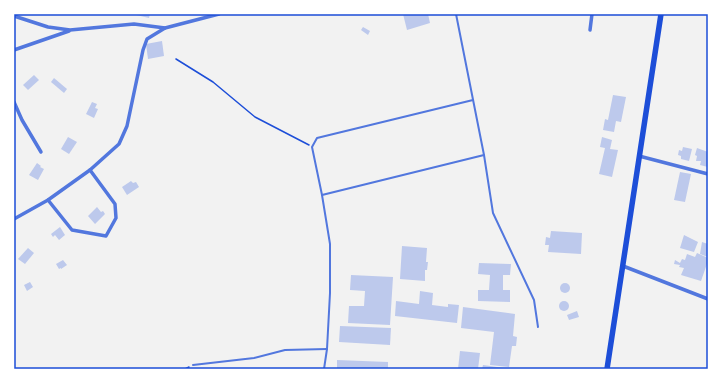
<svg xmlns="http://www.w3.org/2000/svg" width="722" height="383" viewBox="0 0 722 383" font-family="'Golos Text',sans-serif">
<rect width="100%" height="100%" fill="#f2f2f2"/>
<g fill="#bdc9ec">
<path d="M 132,14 L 150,14 L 149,18 Z"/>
<path d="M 403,14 L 428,14 L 430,23 L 407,30 Z"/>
<path d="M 363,27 L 370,31 L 368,35 L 361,30 Z"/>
<path d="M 162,41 L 164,56 L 148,59 L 146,44 Z"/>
<path d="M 34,75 L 39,80 L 28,90 L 23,85 Z"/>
<path d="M 54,78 L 67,89 L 64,93 L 51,82 Z"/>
<path d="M 613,95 L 626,97 L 621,122 L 616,121 L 614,132 L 603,130 L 605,119 L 608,120 Z"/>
<path d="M 92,102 L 97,104 L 95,108 L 98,109 L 94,118 L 86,114 Z"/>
<path d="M 68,137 L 77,142 L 69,154 L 61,149 Z"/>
<path d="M 602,137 L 612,140 L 610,149 L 618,150 L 612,177 L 599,174 L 605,148 L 600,147 Z"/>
<path d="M 683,147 L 692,149 L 689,161 L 681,159 L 681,156 L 678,155 L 679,150 L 682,151 Z"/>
<path d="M 697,148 L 708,152 L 708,167 L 700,165 L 701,161 L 696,161 L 697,156 L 695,155 Z"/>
<path d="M 37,163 L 41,166 L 40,167 L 44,169 L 38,180 L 29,175 Z"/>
<path d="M 680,172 L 691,174 L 685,202 L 674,200 Z"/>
<path d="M 131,181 L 133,183 L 136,182 L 139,187 L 127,195 L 122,187 Z"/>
<path d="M 97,207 L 101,212 L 103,211 L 105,214 L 95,224 L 88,216 Z"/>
<path d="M 60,227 L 65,235 L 59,240 L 55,235 L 53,237 L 51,234 Z"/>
<path d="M 551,231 L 582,233 L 581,254 L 548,252 L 549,245 L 545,245 L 546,237 L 550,238 Z"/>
<path d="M 684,235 L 698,242 L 694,252 L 680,248 Z"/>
<path d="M 702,242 L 708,244 L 708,257 L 700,254 Z"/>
<path d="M 402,246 L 427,248 L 426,262 L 428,262 L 427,270 L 425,270 L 425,281 L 400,279 Z"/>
<path d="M 28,248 L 34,253 L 25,264 L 18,259 Z"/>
<path d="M 697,253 L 708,258 L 708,261 L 701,281 L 681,275 L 684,268 L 679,267 L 680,265 L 674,264 L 675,260 L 680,263 L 682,259 L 685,260 L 687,254 L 695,257 Z"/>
<path d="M 63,260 L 67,265 L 61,269 L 61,268 L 59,269 L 56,264 Z"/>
<path d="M 479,263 L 511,264 L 510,275 L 503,275 L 503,290 L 510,290 L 510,302 L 478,301 L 478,290 L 489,290 L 490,275 L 478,274 Z"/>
<path d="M 351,275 L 393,277 L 390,325 L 348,323 L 349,306 L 364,306 L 365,291 L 350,290 Z"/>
<path d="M 30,282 L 33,287 L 27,291 L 24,285 Z"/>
<circle cx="565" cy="288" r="5"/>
<path d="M 420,291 L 433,293 L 432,305 L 448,307 L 448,304 L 459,305 L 457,323 L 395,316 L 396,301 L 419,304 Z"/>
<circle cx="564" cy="306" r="5"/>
<path d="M 463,307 L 515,314 L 513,336 L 517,337 L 516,346 L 512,346 L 509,367 L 490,365 L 494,332 L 461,328 Z"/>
<path d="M 577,311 L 579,317 L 569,320 L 567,315 Z"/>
<path d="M 340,326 L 391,328 L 390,345 L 339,342 Z"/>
<path d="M 460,351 L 480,353 L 478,369 L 458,369 Z"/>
<path d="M 337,360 L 388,362 L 388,369 L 337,369 Z"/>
<path d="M 483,365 L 504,368 L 504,369 L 482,369 Z"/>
</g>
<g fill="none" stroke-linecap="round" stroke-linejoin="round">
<g stroke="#1d4ed8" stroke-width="1.5">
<path d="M 176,59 L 213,82 L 255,117 L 309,145"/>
<path d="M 185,369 L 189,367"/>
</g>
<g stroke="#5277de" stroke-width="2">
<path d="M 456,14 L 484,155 L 493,213 L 534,300 L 538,327"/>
<path d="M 322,195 L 484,155"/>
<path d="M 193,365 L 254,358 L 285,350 L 327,349"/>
<path d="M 324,369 L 327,349 L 330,293 L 330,244 L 322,195 L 312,147 L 317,138 L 473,100"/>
</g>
<g stroke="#5277de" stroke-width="3.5">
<path d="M 14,16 L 48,27 L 70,30 L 134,24 L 165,28 L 219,14"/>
<path d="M 590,30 L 592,14"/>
<path d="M 14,50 L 69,31"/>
<path d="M 14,102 L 22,120 L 41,152"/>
<path d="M 639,156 L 708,174"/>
<path d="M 48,200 L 72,230 L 106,236 L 116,218 L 115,204 L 90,170"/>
<path d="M 14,219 L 48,200 L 90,170 L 119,144 L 127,126 L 143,50 L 147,39 L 165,28"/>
<path d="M 623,266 L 708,299"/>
</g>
<path stroke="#1d4ed8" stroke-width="5.5" d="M 607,369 L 661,14"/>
</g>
<rect width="722" height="383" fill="none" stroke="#ffffff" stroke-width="30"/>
<rect x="15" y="15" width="692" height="353" fill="none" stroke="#1d4ed8" stroke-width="1.5"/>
</svg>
